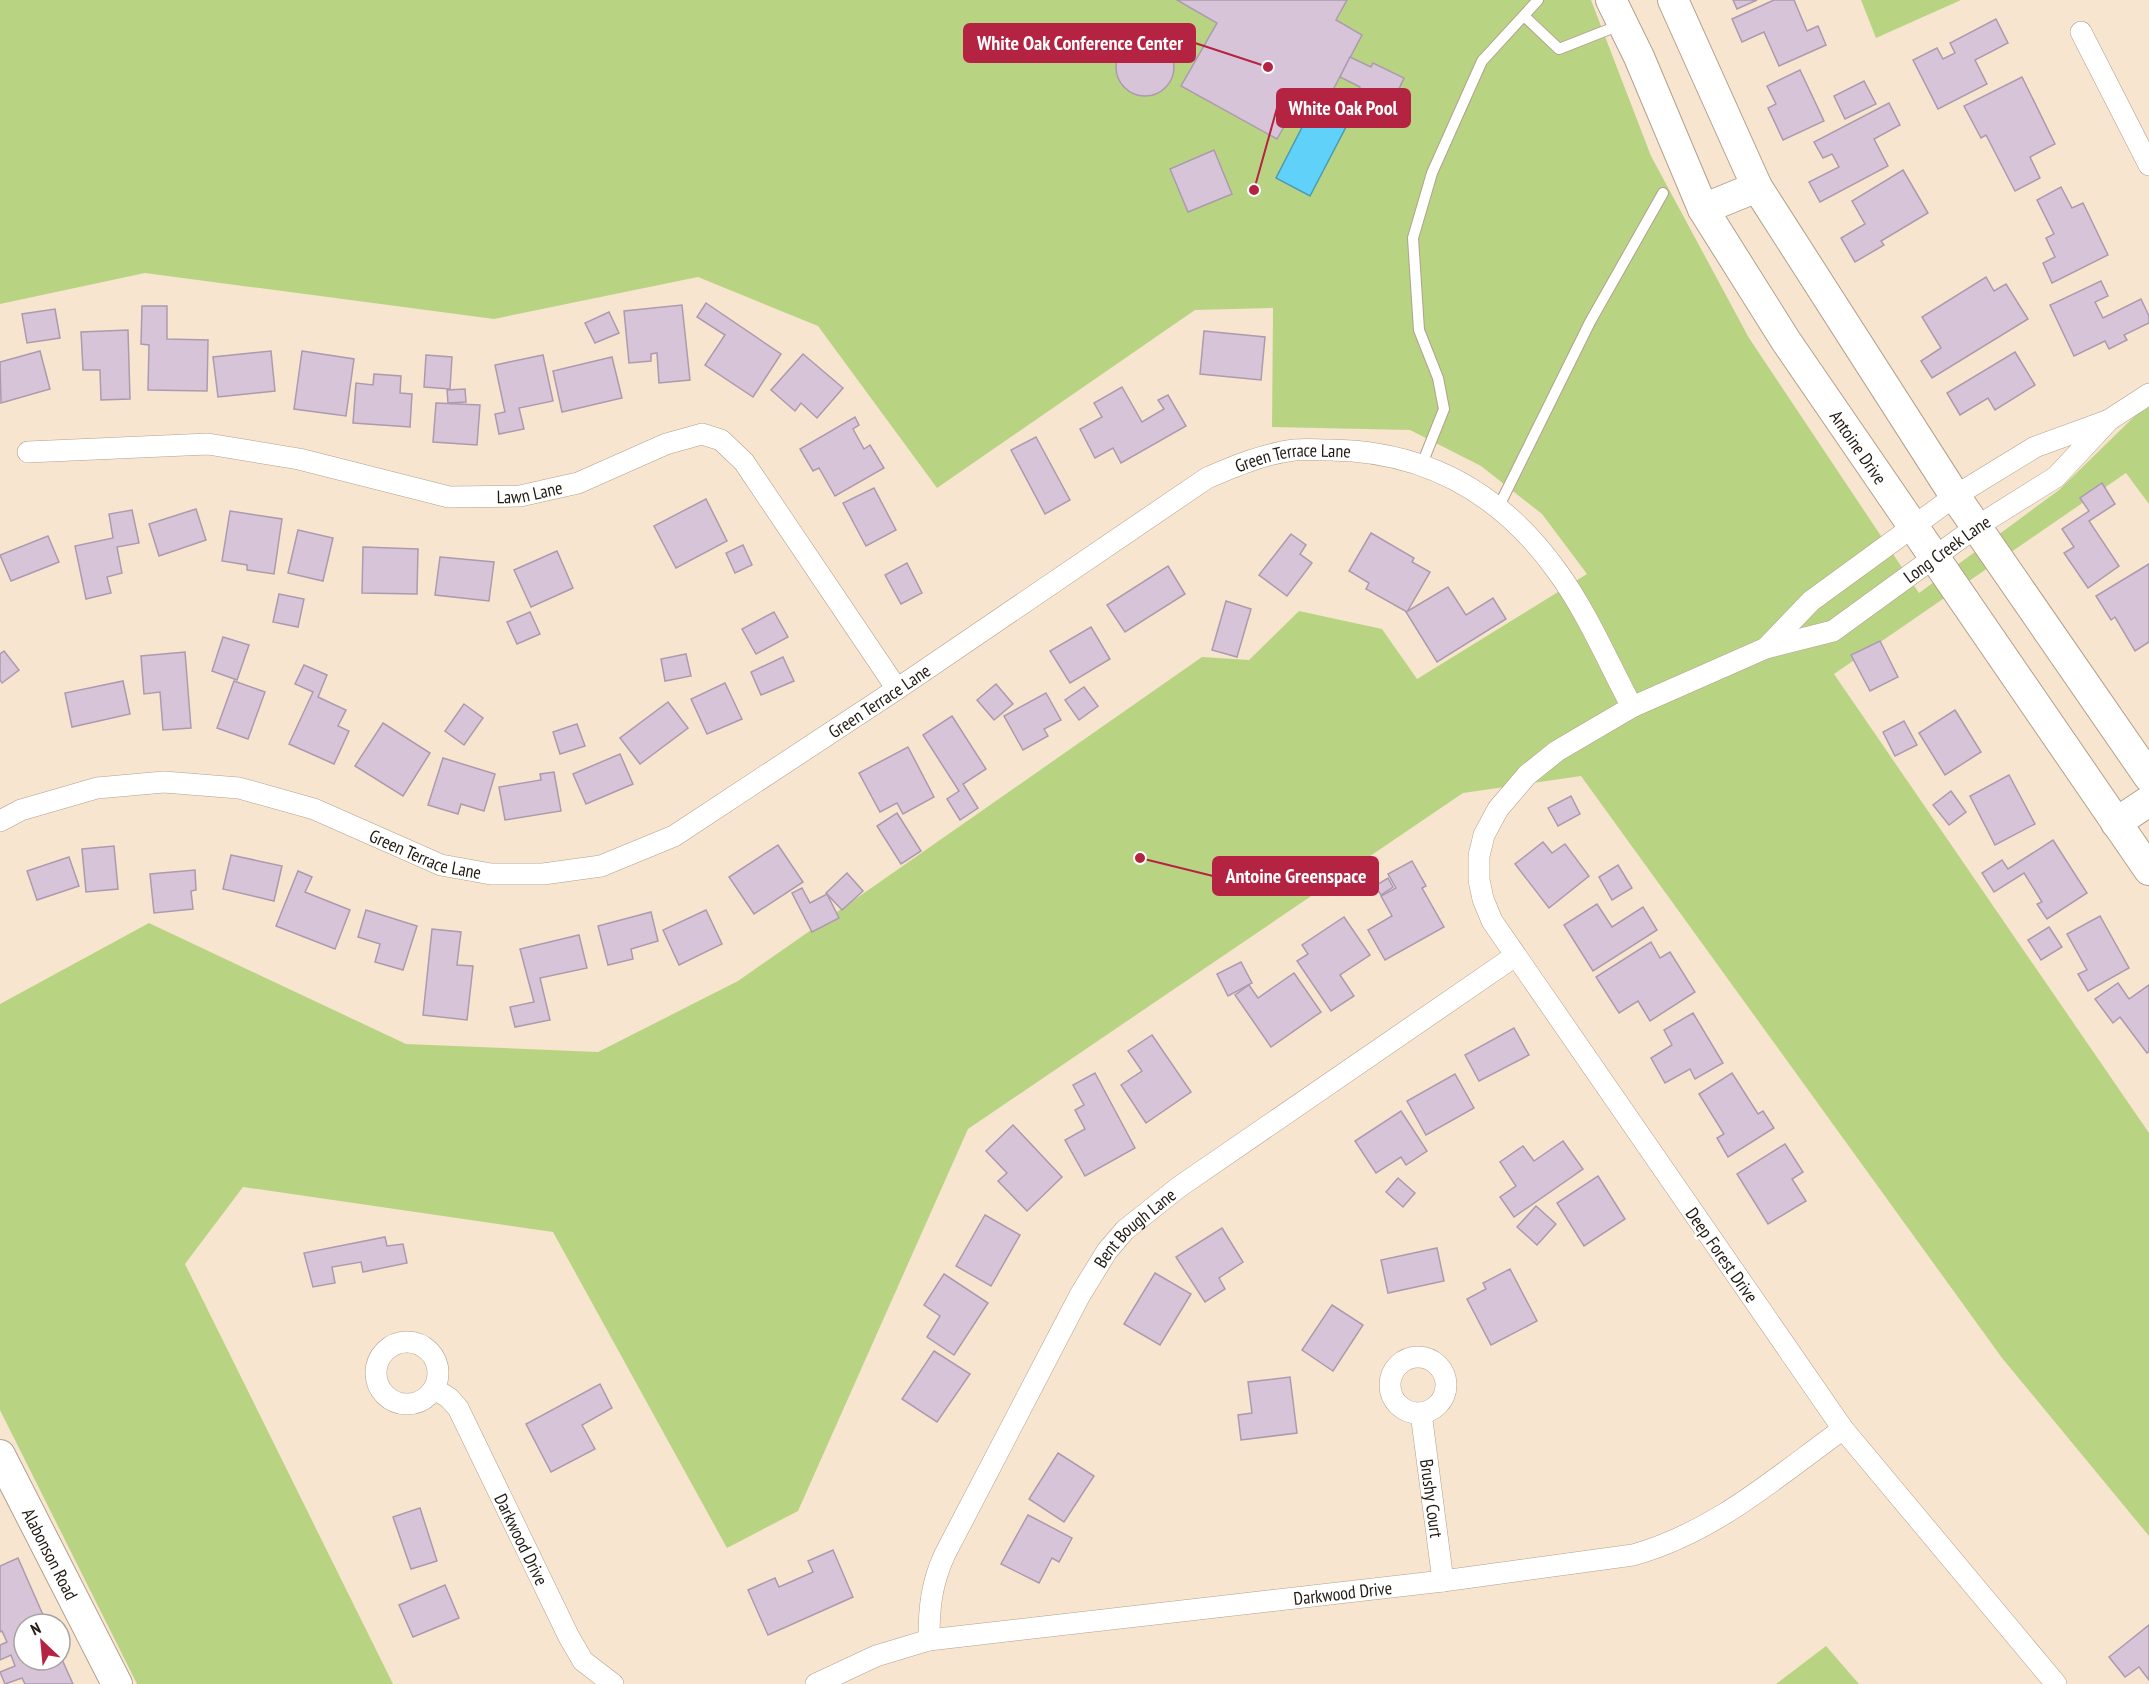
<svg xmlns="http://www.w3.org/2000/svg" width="2149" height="1684" viewBox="0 0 2149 1684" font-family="'PT Sans Narrow',sans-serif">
<rect width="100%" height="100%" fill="#f8e5d0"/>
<g fill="#b8d483">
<path d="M 0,0 L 1591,0 L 1651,156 L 1749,338 L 1919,593 L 2059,490 L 2143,408 L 2149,407 L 2149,504 L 2126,473 L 1834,674 L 2149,1133 L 2149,1536 L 2002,1358 L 1581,776 L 1463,793 L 968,1129 L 798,1511 L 727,1548 L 553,1232 L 243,1187 L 185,1264 L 393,1684 L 137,1684 L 0,1410 L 0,1004 L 149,923 L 406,1044 L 598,1052 L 738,981 L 1202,657 L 1249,660 L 1299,611 L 1382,629 L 1417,679 L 1587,574 L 1542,514 L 1481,466 L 1410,430 L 1272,427 L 1273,308 L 1195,310 L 937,488 L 818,326 L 698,277 L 494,319 L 145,273 L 0,304 Z"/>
<path d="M 1861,0 L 1961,0 L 1876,38 Z"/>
<path d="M 1826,1646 L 1859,1684 L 1776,1684 Z"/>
</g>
<path fill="#60d2f9" stroke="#4d9bb4" stroke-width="1.5" d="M 1312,108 L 1347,125 L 1310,196 L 1276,178 Z"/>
<g fill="#d7c4d8" stroke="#ac9aae" stroke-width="1.5">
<path d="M 1177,0 L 1347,0 L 1336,20 L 1362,35 L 1326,103 L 1304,91 L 1277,139 L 1181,86 L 1217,23 Z"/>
<path d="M 1733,0 L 1757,0 L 1737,9 Z"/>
<path d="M 1774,0 L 1794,0 L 1807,31 L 1818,26 L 1826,45 L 1779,66 L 1764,32 L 1742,42 L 1732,19 Z"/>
<path d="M 1996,19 L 2008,43 L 1975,60 L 1987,84 L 1938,109 L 1913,60 L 1937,48 L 1943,59 L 1955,53 L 1950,43 Z"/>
<circle cx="1145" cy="67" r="29"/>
<path d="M 1350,57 L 1371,67 L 1373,63 L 1404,78 L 1390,108 L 1358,93 L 1360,87 L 1340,77 Z"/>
<path d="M 1800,70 L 1824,121 L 1783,140 L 1768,108 L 1776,104 L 1767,86 Z"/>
<path d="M 2022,77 L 2055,144 L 2030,157 L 2040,178 L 2015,191 L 1986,135 L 1981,138 L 1964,106 Z"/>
<path d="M 1864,81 L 1876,104 L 1845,119 L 1834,96 Z"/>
<path d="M 1889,103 L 1900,125 L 1874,139 L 1888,166 L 1820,202 L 1809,182 L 1839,167 L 1832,154 L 1823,158 L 1814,142 Z"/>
<path d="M 1214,150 L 1232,194 L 1188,212 L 1170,169 Z"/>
<path d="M 1903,170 L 1928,213 L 1881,241 L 1884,245 L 1855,262 L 1841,238 L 1865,224 L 1852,201 Z"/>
<path d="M 2061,187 L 2072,208 L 2083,203 L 2108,255 L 2052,283 L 2043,263 L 2055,257 L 2046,238 L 2054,234 L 2037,200 Z"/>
<path d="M 1986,277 L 1994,291 L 2006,284 L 2028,319 L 1932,378 L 1921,361 L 1941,348 L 1922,317 Z"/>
<path d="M 2101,281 L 2108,296 L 2095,302 L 2103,318 L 2141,299 L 2149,316 L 2149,323 L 2124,335 L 2127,340 L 2109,349 L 2105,341 L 2074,356 L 2050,305 Z"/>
<path d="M 706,303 L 781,354 L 753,397 L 705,365 L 725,335 L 697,317 Z"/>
<path d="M 682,305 L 690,380 L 659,383 L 657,353 L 651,354 L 651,361 L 629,363 L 624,311 Z"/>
<path d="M 142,306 L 167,306 L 167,339 L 208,340 L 207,391 L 148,390 L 149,345 L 141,344 Z"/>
<path d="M 55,309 L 60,338 L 27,343 L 22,314 Z"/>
<path d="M 609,312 L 619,333 L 595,343 L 585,323 Z"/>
<path d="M 128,330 L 130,399 L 101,400 L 100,370 L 83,370 L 81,332 Z"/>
<path d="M 1204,331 L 1265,337 L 1261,380 L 1200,374 Z"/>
<path d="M 40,351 L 50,389 L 1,403 L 0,362 Z"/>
<path d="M 271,351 L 275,391 L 218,397 L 213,357 Z"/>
<path d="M 302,351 L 354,359 L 346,416 L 294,409 Z"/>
<path d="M 2015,352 L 2035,385 L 1995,410 L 1988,398 L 1960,415 L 1947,393 Z"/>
<path d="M 803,354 L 843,388 L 817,418 L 801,403 L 795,411 L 771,390 Z"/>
<path d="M 426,355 L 452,357 L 450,389 L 424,387 Z"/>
<path d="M 543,355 L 553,401 L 519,408 L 524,429 L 499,434 L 495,414 L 505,412 L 495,365 Z"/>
<path d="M 612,357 L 622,398 L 562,412 L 553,371 Z"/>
<path d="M 374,374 L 401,376 L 400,393 L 412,394 L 410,427 L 353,423 L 356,383 L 373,385 Z"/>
<path d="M 1122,387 L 1142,422 L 1164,409 L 1158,400 L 1168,395 L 1186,426 L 1121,463 L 1113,448 L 1095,458 L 1080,429 L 1102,417 L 1094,403 Z"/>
<path d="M 465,389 L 466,402 L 448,403 L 447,390 Z"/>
<path d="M 436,403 L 480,405 L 477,445 L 433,442 Z"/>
<path d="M 855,417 L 859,425 L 853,429 L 864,449 L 870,445 L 884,468 L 835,496 L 819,468 L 813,471 L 800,449 Z"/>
<path d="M 1036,437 L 1070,500 L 1045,514 L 1011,450 Z"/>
<path d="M 2102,483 L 2115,504 L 2089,521 L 2119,566 L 2088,588 L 2064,553 L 2074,547 L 2062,529 L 2089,511 L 2080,498 Z"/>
<path d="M 874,488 L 896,530 L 866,546 L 843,503 Z"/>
<path d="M 706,499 L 727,541 L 676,568 L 654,526 Z"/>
<path d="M 196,509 L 206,540 L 159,556 L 149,524 Z"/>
<path d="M 132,510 L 139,543 L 117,547 L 122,573 L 107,577 L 111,593 L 86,599 L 75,546 L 113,538 L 109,514 Z"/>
<path d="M 230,511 L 282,519 L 274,574 L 247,570 L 247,565 L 222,561 Z"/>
<path d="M 298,530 L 333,538 L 323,581 L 288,573 Z"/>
<path d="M 1371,533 L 1414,558 L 1412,562 L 1430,572 L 1407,612 L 1366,589 L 1369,583 L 1349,571 Z"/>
<path d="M 1291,534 L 1306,545 L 1300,554 L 1312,563 L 1287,596 L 1259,575 Z"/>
<path d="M 48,536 L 59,562 L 11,581 L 0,555 Z"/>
<path d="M 743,545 L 752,565 L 735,573 L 726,553 Z"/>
<path d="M 363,547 L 418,549 L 417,594 L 362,593 Z"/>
<path d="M 557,551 L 573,588 L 531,607 L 514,570 Z"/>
<path d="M 440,557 L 494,562 L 489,601 L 435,595 Z"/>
<path d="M 907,563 L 922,593 L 901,604 L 885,575 Z"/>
<path d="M 2149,564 L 2149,642 L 2135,651 L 2115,617 L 2111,620 L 2096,596 Z"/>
<path d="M 1168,566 L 1185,594 L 1125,632 L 1107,605 Z"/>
<path d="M 1448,587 L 1466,615 L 1493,598 L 1506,619 L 1437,662 L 1406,612 Z"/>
<path d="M 279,594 L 304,599 L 298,627 L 273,622 Z"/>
<path d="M 1226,601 L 1251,609 L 1237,657 L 1212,650 Z"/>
<path d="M 530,612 L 540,634 L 517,644 L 507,622 Z"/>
<path d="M 774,612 L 788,637 L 756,654 L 742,629 Z"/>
<path d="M 1091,627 L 1110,659 L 1070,683 L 1050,651 Z"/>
<path d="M 223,637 L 249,645 L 237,680 L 212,671 Z"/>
<path d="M 1880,641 L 1898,677 L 1870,691 L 1851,655 Z"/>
<path d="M 4,651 L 19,670 L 2,683 L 0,680 L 0,654 Z"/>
<path d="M 185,652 L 191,728 L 163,730 L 160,692 L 144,694 L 141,656 Z"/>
<path d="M 686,654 L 691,676 L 665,681 L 661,659 Z"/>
<path d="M 783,657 L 794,681 L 761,695 L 751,672 Z"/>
<path d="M 304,665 L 327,675 L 318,697 L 346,710 L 338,726 L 349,731 L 334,764 L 289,744 L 313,692 L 295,684 Z"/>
<path d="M 123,681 L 130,714 L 72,727 L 65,693 Z"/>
<path d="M 234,681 L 265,692 L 248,739 L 217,728 Z"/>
<path d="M 725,683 L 742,719 L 707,734 L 691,699 Z"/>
<path d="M 996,684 L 1013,704 L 994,720 L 977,700 Z"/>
<path d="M 1084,687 L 1098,706 L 1079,720 L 1065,700 Z"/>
<path d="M 1046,693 L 1061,720 L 1044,729 L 1048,736 L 1023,750 L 1004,716 Z"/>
<path d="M 668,702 L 688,728 L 640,764 L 620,738 Z"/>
<path d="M 464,704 L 483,718 L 464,745 L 445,731 Z"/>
<path d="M 1955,710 L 1981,752 L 1945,775 L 1919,733 Z"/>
<path d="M 952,716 L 986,769 L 963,784 L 978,808 L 960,820 L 947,799 L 959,791 L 923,735 Z"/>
<path d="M 1904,721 L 1917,745 L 1895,756 L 1883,732 Z"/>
<path d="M 383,723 L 430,753 L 403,796 L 355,766 Z"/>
<path d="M 577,724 L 585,746 L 560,754 L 553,732 Z"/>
<path d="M 908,747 L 934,797 L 903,814 L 897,803 L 880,812 L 859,773 Z"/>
<path d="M 620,754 L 633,784 L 586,804 L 573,774 Z"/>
<path d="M 443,758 L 495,774 L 484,811 L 461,804 L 458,814 L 428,805 Z"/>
<path d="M 554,772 L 561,811 L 505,820 L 499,787 L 541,780 L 540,774 Z"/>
<path d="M 2009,775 L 2035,824 L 1995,845 L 1970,796 Z"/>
<path d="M 1951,791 L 1966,812 L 1949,825 L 1933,805 Z"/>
<path d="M 1571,796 L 1580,814 L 1558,826 L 1548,808 Z"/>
<path d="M 897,813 L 921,851 L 901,864 L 877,826 Z"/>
<path d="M 2053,840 L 2087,893 L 2047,919 L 2037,904 L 2042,902 L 2024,873 L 1994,892 L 1982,873 L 2002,860 L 2008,869 Z"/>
<path d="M 1543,842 L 1552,853 L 1565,844 L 1589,876 L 1549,908 L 1515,864 Z"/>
<path d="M 778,845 L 803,882 L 754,914 L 729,877 Z"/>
<path d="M 114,846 L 118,889 L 86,892 L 82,849 Z"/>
<path d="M 231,855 L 282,866 L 274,901 L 223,889 Z"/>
<path d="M 69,857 L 79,886 L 37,900 L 27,871 Z"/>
<path d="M 1412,861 L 1426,886 L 1422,888 L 1444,927 L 1385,960 L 1368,930 L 1392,916 L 1381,896 L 1396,888 L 1388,874 Z"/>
<path d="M 1618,865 L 1632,888 L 1612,900 L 1599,877 Z"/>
<path d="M 195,870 L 196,890 L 191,891 L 193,909 L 154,913 L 150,874 Z"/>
<path d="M 298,871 L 312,877 L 305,892 L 350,910 L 335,949 L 276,926 Z"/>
<path d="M 847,873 L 863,891 L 842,910 L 826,893 Z"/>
<path d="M 1388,878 L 1393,887 L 1381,895 L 1375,886 Z"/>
<path d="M 802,888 L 810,903 L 827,894 L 839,918 L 812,932 L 792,893 Z"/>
<path d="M 1597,904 L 1612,927 L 1643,907 L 1657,930 L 1593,971 L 1564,925 Z"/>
<path d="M 366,910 L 417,926 L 403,970 L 375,962 L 380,944 L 358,937 Z"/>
<path d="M 706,910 L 722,944 L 679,965 L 663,930 Z"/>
<path d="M 651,912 L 658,941 L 631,949 L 633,959 L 608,965 L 598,926 Z"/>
<path d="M 2100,916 L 2129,968 L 2088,991 L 2078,974 L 2087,970 L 2067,934 Z"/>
<path d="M 1344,917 L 1370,955 L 1340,975 L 1354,996 L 1331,1011 L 1297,961 L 1308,954 L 1302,945 Z"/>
<path d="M 2049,927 L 2062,947 L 2041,960 L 2028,940 Z"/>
<path d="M 432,929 L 461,932 L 457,965 L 473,966 L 467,1020 L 423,1015 Z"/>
<path d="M 579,935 L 587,968 L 540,978 L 550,1020 L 515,1027 L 510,1007 L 534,1002 L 520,949 Z"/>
<path d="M 1651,942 L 1660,958 L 1670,952 L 1695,992 L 1650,1021 L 1638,1001 L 1619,1013 L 1596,977 Z"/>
<path d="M 1241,962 L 1252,983 L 1228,996 L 1217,974 Z"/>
<path d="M 1294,973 L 1321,1012 L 1271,1047 L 1235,995 L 1249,985 L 1258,998 Z"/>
<path d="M 2118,983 L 2129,999 L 2149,985 L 2149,1052 L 2147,1053 L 2120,1017 L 2113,1023 L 2095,999 Z"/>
<path d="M 1693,1013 L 1723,1063 L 1695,1079 L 1690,1069 L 1665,1083 L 1651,1058 L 1672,1045 L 1664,1030 Z"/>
<path d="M 1514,1028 L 1529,1055 L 1479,1081 L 1465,1055 Z"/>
<path d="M 1152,1035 L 1191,1092 L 1146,1123 L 1121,1085 L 1142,1071 L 1128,1051 Z"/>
<path d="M 1095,1073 L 1135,1148 L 1085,1176 L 1065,1140 L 1085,1129 L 1075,1110 L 1084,1105 L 1073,1085 Z"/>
<path d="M 1732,1073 L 1758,1114 L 1763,1111 L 1774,1128 L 1728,1157 L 1717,1138 L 1724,1134 L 1699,1094 Z"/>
<path d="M 1455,1074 L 1474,1108 L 1426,1135 L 1407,1101 Z"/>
<path d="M 1401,1111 L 1427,1151 L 1406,1165 L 1401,1157 L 1376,1173 L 1355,1141 Z"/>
<path d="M 1013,1125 L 1062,1177 L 1027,1211 L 998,1181 L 1007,1173 L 986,1151 Z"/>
<path d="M 1563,1141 L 1583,1169 L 1514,1217 L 1500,1197 L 1516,1186 L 1500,1162 L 1523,1146 L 1534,1161 Z"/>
<path d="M 1785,1144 L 1803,1172 L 1792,1179 L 1806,1201 L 1768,1224 L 1737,1174 Z"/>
<path d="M 1598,1176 L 1625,1219 L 1584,1246 L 1557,1203 Z"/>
<path d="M 1398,1178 L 1415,1193 L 1403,1207 L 1386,1192 Z"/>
<path d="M 1536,1206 L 1556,1224 L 1537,1245 L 1517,1227 Z"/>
<path d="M 985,1215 L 1020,1235 L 991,1286 L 956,1266 Z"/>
<path d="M 1222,1228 L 1243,1262 L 1219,1278 L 1225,1289 L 1205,1302 L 1176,1257 Z"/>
<path d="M 385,1237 L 387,1246 L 403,1244 L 407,1263 L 363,1272 L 361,1262 L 332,1267 L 335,1283 L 313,1287 L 304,1253 Z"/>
<path d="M 1437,1248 L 1444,1281 L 1388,1293 L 1381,1260 Z"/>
<path d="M 1510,1269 L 1537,1321 L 1491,1345 L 1467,1299 L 1486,1289 L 1483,1283 Z"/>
<path d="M 1155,1273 L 1191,1294 L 1160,1345 L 1124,1324 Z"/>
<path d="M 944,1274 L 988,1303 L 954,1355 L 927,1337 L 940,1316 L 924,1305 Z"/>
<path d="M 1332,1305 L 1363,1325 L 1333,1371 L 1302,1350 Z"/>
<path d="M 934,1351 L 970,1374 L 937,1422 L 902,1399 Z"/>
<path d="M 1290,1377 L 1297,1433 L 1241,1440 L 1238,1415 L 1252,1413 L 1248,1382 Z"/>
<path d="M 600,1384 L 612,1408 L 582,1425 L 595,1449 L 551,1472 L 526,1424 Z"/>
<path d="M 1058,1453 L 1094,1476 L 1064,1522 L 1029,1499 Z"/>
<path d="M 420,1508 L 437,1561 L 411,1569 L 393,1517 Z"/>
<path d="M 1028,1515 L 1072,1538 L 1059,1562 L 1052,1558 L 1039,1583 L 1001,1564 Z"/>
<path d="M 833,1550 L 853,1597 L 768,1635 L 748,1590 L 775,1578 L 779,1587 L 813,1572 L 808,1561 Z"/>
<path d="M 18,1558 L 47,1624 L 24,1624 L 24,1660 L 60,1660 L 60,1655 L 73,1684 L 25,1684 L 22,1678 L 5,1684 L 0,1672 L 15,1666 L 11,1655 L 0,1660 L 0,1645 L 7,1642 L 2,1631 L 0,1632 L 0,1566 Z"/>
<path d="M 445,1585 L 459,1618 L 413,1637 L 399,1605 Z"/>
<path d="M 2149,1625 L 2149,1680 L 2139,1667 L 2125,1677 L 2109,1657 Z"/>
</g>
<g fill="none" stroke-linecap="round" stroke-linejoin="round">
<defs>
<g id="lane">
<path d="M 1524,16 L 1559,49 L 1620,25"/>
<path d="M 1422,464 L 1444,409 L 1438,378 L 1419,330 L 1413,238 L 1432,173 L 1482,61 L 1538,0"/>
<path d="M 1499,506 L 1590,322 L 1663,193"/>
</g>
<g id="street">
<path d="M 2081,32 L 2149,165"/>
<path id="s1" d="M 28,452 L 208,444 L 299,459 L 449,497 L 520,496 L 578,483 L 666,444 L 702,434 L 721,440 L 744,462 L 897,689"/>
<path d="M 1766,648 L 1811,601 L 1955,496 L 2035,447 L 2109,420 L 2149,394"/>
<path id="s2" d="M 0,821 L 21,810 L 97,788 L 164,782 L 239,788 L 314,809 L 441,865 L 491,874 L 543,874 L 601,866 L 674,836 L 897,689 L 1207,478 C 1235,466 1263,454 1294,450 C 1306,449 1318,450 1330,450 C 1427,451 1501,493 1557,571 C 1587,612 1608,662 1632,707"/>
<circle cx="407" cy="1373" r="31"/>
<circle cx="1418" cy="1385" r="28"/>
<path id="s3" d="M 435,1389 L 449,1398 L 458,1408 L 569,1637 L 583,1661 L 613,1684"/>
<path id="s4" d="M 1421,1413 L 1443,1581"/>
<path id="s5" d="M 929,1640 C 929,1608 931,1584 945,1554 L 1080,1295 L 1107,1251 L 1125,1230 L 1179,1187 L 1515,956"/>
<path id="s6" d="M 816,1684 L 876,1656 L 929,1640 L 1443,1581 L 1633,1555 C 1715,1532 1775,1478 1843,1429"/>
<path id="s7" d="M 2056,1684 L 1843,1429 L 1492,921 L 1483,899 L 1479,880 L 1479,856 L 1484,835 L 1498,809 L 1527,775 L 1557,751 L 1632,707 L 1766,648 L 1833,631 L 1976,527 L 2056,477 L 2109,420"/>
</g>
<g id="secondary">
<path id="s8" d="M 1611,0 L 1639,57 L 1703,209 L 1786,341 L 2149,870"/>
<path d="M 1673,0 L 1757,187 L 1955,496 L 2149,777"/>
<path d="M 1703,209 L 1757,187"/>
<path d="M 2116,823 L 2149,801"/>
<path id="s9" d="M 0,1455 L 117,1684"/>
</g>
</defs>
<use href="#lane" stroke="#b2a18c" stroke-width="12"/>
<use href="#street" stroke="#b2a18c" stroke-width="22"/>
<use href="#secondary" stroke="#b2a18c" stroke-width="32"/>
<use href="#lane" stroke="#fff" stroke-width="10"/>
<use href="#street" stroke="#fff" stroke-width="21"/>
<use href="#secondary" stroke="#fff" stroke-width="30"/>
</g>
<g text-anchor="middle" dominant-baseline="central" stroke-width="5" stroke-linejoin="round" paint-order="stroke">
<g font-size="18" fill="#201a12" stroke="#fff">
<text stroke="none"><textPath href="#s8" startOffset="513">Antoine Drive</textPath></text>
<text stroke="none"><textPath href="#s2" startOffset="1434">Green Terrace Lane</textPath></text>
<text stroke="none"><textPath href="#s1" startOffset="508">Lawn Lane</textPath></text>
<text stroke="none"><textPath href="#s7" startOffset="1594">Long Creek Lane</textPath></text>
<text stroke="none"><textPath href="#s2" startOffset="948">Green Terrace Lane</textPath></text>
<text stroke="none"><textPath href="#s2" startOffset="444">Green Terrace Lane</textPath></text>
<text stroke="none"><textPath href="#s5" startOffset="468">Bent Bough Lane</textPath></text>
<text transform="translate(1722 1255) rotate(55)">Deep Forest Drive</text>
<text stroke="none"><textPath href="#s4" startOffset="86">Brushy Court</textPath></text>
<text stroke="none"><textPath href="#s3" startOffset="176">Darkwood Drive</textPath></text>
<text stroke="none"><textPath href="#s9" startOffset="111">Alabonson Road</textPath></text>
<text stroke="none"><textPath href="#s6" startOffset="538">Darkwood Drive</textPath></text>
</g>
</g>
<path fill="none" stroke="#b52342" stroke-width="2" d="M1268 67L1195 43M1254 190L1277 108M1140 858L1213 876"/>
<g fill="#b52342" stroke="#fff" stroke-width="2">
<circle cx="1268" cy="67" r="6"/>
<circle cx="1254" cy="190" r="6"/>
<circle cx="1140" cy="858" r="6"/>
</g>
<g fill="#b52342" stroke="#b52342" stroke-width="2">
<rect x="964" y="24" width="231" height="38" rx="6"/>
<rect x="1277" y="89" width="133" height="38" rx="6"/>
<rect x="1213" y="857" width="165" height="38" rx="6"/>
</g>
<g font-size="20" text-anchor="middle" font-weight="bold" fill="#fff">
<text x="1080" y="50">White Oak Conference Center</text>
<text x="1343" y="115">White Oak Pool</text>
<text x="1296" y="883">Antoine Greenspace</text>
</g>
<g transform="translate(42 1642) rotate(334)"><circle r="28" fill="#ffffff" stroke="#a6a3a0" stroke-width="1.5"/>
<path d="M0-4.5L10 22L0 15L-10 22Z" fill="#b52342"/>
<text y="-9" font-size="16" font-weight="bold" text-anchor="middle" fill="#201a12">N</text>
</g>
</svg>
